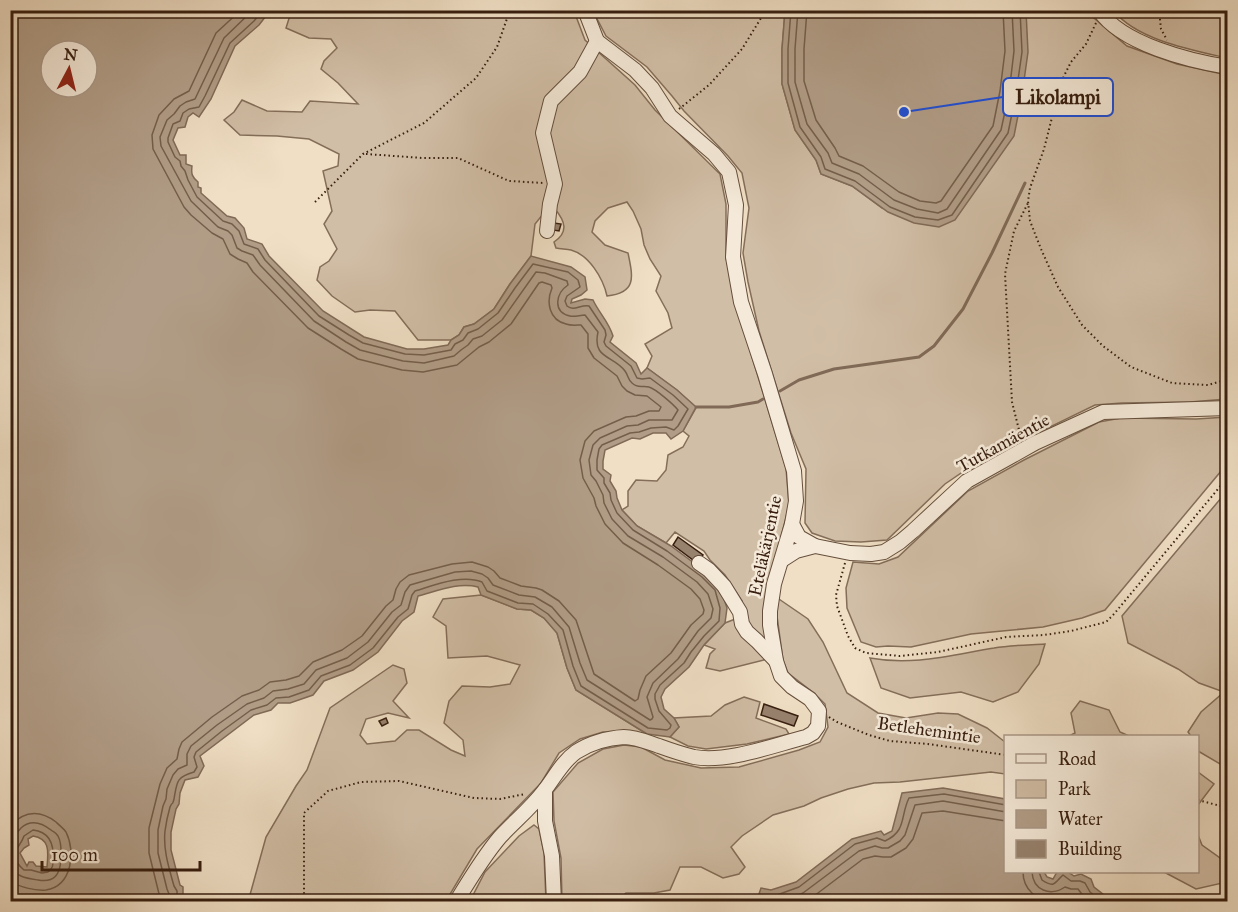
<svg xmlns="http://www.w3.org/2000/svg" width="1238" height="912" viewBox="0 0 1238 912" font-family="'IM FELL Great Primer',serif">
<rect width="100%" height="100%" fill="#f0dfc5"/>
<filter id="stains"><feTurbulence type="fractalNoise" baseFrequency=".00333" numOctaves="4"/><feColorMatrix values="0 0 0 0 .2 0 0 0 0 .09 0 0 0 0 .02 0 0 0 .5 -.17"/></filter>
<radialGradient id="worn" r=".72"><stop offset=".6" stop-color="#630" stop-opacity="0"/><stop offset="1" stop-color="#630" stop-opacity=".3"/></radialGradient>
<g fill="#d1bea6" stroke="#846e5a" stroke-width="1.5">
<path d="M 293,11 L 574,11 L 585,40 L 635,85 L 655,110 L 720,174 L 726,204 L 726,258 L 737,308 L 786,468 L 789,505 L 765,602 L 766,641 L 764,660 L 720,671 L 706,668 L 710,654 L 715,649 L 704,645 L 725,623 L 738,618 L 742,601 L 725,575 L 710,560 L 704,551 L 675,532 L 666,543 L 637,526 L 622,510 L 628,506 L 628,491 L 636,480 L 657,481 L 666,470 L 668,455 L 683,447 L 689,436 L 683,431 L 696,408 L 677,390 L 647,368 L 652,356 L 645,344 L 672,328 L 668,313 L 656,291 L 661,276 L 650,259 L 644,245 L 641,229 L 633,211 L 627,202 L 608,208 L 595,221 L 592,232 L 605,245 L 628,253 C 633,277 637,293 607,296 C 603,278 589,255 571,250 C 566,249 560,249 556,248 L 554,242 C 569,232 565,221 555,209 L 543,214 L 535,224 L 531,256 L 510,284 L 494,309 L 474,324 L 464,327 L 459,335 L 451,340 L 418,340 L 395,311 L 370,310 L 355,312 L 332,296 L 317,280 L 320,267 L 329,261 L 337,249 L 324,224 L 332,211 L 323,171 L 338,166 L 339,154 L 309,139 L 277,136 L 240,135 L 224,120 L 234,112 L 242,100 L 267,111 L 302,112 L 310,101 L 358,104 L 338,83 L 321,69 L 324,61 L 337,48 L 331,39 L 309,38 L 286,28 L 291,12 Z"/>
<path d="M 593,11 L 785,11 L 782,49 L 782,84 L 795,130 L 816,160 L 821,174 L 852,186 L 882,208 L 943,11 L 1087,11 L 1088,13 L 1127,46 L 1177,64 L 1227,75 L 1228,245 L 1223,250 L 1228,282 L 1227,399 L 1190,402 L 1122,403 L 1095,405 L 976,463 L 945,484 L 887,540 L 861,542 L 835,541 L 812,533 L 805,523 L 806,469 L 791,433 L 759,331 L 748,282 L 743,253 L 749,208 L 742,173 L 728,156 L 684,111 L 672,96 L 647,67 L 606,36 Z"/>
<path d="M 1114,11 L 1227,11 L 1227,58 C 1192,50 1137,40 1114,11 Z"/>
<path d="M 1227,417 L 1227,468 L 1222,470 L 1105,610 L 1082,618 L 1043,627 L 971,634 L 911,647 L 888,646 L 876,647 L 861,642 L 847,608 L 846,588 L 853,562 L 879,564 L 898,557 L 968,491 L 1024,460 L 1099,422 L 1121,418 L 1196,419 Z"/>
<path d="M 1227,491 L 1228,768 L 1227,768 L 1198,751 L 1198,736 L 1191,736 L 1188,732 L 1201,712 L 1224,692 L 1199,683 L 1178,669 L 1128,643 L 1122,616 Z"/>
<path d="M 481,595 L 517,609 L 531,610 L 544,618 L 557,633 L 567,668 L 576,690 L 647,734 L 603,732 L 580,739 L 559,753 L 541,783 L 477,849 L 446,901 L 248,902 L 266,837 L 296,786 L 307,770 L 330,708 L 393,665 L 404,669 L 407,683 L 393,701 L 409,718 L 388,713 L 366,719 L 360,735 L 367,744 L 395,741 L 407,730 L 419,730 L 451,750 L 465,756 L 463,740 L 444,723 L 449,701 L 462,686 L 490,687 L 510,684 L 520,665 L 487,656 L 448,658 L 446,626 L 433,617 L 443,599 Z"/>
<path d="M 776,597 L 808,619 L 823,642 L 847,693 L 878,713 L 906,718 L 938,713 L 958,714 L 987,728 L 1005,742 L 1005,774 L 991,772 L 900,782 L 874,783 L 848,789 L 821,798 L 804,806 L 773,815 L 742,836 L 731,847 L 745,867 L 739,874 L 723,878 L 701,867 L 680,867 L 670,890 L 654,893 L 626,893 L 617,901 L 562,901 L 561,858 L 554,821 L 553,792 L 578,763 L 603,749 L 624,745 L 641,747 L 665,760 L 701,768 L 739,767 L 799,750 L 820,742 L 828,727 L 825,704 L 814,693 L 788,673 L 783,660 L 777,616 Z"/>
<path d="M 1045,644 L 1039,664 L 1018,692 L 993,702 L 961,692 L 910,698 L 881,688 L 870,658 C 913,666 951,655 994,648 C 1010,645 1028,645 1045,644 Z"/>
<path d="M 744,697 L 760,702 L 756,718 L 786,729 L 789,734 L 747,744 L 706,749 L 688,746 L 670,737 L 679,727 L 674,718 L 711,716 L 725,705 Z"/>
<path d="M 1080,701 L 1109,710 L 1120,732 L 1129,736 L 1069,736 L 1075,733 L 1071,713 Z"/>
<path d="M 1198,772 L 1214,784 L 1198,805 Z"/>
<path d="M 534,825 L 539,829 L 544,853 L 546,901 L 470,901 L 485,872 L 519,836 Z"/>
<path d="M 1198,835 L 1202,845 L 1227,863 L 1227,882 L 1196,889 L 1164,872 L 1198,872 Z"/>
</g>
<g fill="#b19d87" stroke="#806a57" stroke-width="1.5" fill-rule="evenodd">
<path d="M 10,11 L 279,11 L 276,14 L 269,12 L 259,25 L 235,46 L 211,99 L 199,117 L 193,113 L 188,117 L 185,127 L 178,128 L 173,140 L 180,155 L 186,155 L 186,164 L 192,166 C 191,174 192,177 198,182 L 198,187 L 201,188 L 201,193 L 227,216 L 235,218 L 244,228 L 247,239 L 262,244 L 269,256 L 323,311 L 364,337 L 407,349 L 424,349 L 448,345 L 451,340 L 459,335 L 464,327 L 474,324 L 494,309 L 510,284 L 531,256 L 571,267 L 585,277 L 587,290 L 581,295 L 572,299 L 571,303 L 585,299 L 593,300 C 599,313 609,322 613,336 L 610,342 L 636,363 L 641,374 L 647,368 L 677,390 L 696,407 L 683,431 L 671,439 L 666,433 L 653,433 L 640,439 L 632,438 L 605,450 L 603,461 L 603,469 L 611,475 L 610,481 L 616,491 L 617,498 L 622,510 L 637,526 L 671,546 L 706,572 L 720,587 L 727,608 L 725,623 L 704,645 L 689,667 L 665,689 L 661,697 L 664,709 L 674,718 L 679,727 L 670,737 L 647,734 L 576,690 L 567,668 L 557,633 L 544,618 L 531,610 L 517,609 L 481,595 L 478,587 C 458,582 437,591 418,596 L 414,612 L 402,621 L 378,652 L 353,670 L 324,681 L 313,695 L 290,703 L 278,703 L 271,710 L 254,715 L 200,756 L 204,766 L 198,777 L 185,780 L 180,793 L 179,804 L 176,809 L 171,832 L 171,850 L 180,885 L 183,887 L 183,901 L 11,901 ZM 51,51 L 87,51 L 87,87 L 51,87 ZM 33,836 C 51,839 48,853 47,867 L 36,866 L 33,862 L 29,862 L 27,866 L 20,853 L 24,848 L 29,845 L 28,839 Z"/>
<path d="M 785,11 L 1026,11 L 1028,52 L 1022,95 L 1014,136 L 955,220 L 939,227 L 914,223 L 888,212 L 852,186 L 821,174 L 816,160 L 795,130 L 782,84 L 782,49 Z"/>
<path d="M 943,788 L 1005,799 L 1006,872 L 1044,872 L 1047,877 L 1053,879 L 1057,872 L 1068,872 L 1074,876 L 1081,874 L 1091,879 L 1094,887 L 1108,898 L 1110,901 L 765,902 L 769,900 L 770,896 L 759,894 L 761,888 L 771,890 L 796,882 L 852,839 L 881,831 L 884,835 L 892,831 L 902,793 Z"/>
</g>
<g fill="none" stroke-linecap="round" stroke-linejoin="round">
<g stroke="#745e4b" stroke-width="1.5">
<path d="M 791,10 L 788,49 L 788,83 L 800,127 L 821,157 L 825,169 L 855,181 L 890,207 L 915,217 L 938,220 L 952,215 L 1008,133 L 1016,94 L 1022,52 L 1020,10"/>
<path d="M 798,10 L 795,49 L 795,82 L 807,124 L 828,153 L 832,163 L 859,174 L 894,200 L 917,209 L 938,213 L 947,209 L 1001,130 L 1009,93 L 1014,51 L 1012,10"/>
<path d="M 807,10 L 804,49 L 804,81 L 816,120 L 835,148 L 839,156 L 863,166 L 899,192 L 920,201 L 936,203 L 941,201 L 993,126 L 1000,91 L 1005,51 L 1003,10"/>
<path d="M 10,826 C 24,811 40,810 56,822 C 60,826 63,828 66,832 C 76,852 72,886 46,890 C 35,891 19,887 10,881"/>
<path d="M 33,830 C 50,832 54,844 53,859 C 53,866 53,868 48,872 L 42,873 L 31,870 L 24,870 C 5,853 19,851 24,836 Z"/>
<path d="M 10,843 C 14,838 17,832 21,828 C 31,819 42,823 51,830 C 55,833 55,832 58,836 C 62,843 61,851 61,859 C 60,874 55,883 38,880 C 25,878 17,877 10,866"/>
<path d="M 1023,872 C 1023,889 1037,902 1054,901 C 1063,900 1069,894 1076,902"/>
<path d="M 1032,872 C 1033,890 1050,897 1065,887 L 1071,889 L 1078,889 L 1084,897 L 1090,902"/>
<path d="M 1039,872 L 1042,880 C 1055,889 1055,882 1063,875 L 1071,881 L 1080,881 L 1085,883 L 1090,892 L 1103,902"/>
<path d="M 161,902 L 149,853 L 149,828 L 160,784 L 167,768 L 177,759 L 179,749 L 182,742 L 212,717 L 242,696 L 259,690 L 270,682 L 286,680 L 299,676 L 313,662 L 342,650 L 362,636 L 386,606 L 393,600 L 396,589 L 400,582 L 409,575 L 452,564 L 472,562 L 488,567 L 494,571 L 500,578 L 521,586 L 536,588 L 542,590 L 559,601 L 576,620 L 594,674 L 635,701 L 638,699 L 640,690 L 646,676 L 671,653 L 691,625 L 703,614 L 704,610 L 700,599 L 691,589 L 658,565 L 623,543 L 605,524 L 596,506 L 594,498 L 583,478 L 580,460 L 585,441 L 594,431 L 626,417 L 636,416 L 649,411 L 659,411 L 661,407 L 647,396 L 635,395 L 627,391 L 622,386 L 617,376 L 594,358 L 588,348 L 588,334 L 581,325 C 577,325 571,326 566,324 C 549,320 546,302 552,288 L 551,285 L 542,282 L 539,283 L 511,324 L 489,342 L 479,347 L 457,365 L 423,372 L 402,370 L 358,359 L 341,349 L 308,328 L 253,272 L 247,263 L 238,259 L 230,254 L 223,239 L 212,233 L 191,215 L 184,207 L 153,149 L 152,135 L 159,115 L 174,99 L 189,91 L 216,33 L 241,10"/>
<path d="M 170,902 L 169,894 L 167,889 L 158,853 L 158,830 L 163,806 L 166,799 L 167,789 L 173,775 L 178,769 L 187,765 L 187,754 L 191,746 L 217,725 L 247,704 L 264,698 L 273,691 L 288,689 L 304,684 L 316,670 L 347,658 L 368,642 L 392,612 L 401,605 L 405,592 L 410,585 L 455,572 L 471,571 L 482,574 L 488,578 L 493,585 L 519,595 L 535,597 L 552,607 L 569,627 L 580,663 L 587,680 L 650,720 L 652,719 L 653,717 L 647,697 L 653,683 L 678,659 L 698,631 L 711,618 L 713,609 L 708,594 L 697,582 L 663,557 L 628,536 L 612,519 L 604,503 L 603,495 L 596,481 L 591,475 L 589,460 L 593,445 L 600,438 L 627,426 L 638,425 L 649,420 L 672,420 L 678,410 C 674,405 656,389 649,387 C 643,385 638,389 632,383 C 628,380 628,375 625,371 C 613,355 592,359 598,332 L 585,315 C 580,315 575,317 570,316 C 552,312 556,293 568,285 L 567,281 L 545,273 L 536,272 L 502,320 L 482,336 L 473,339 L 468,345 L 461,350 L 454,356 L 424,363 L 403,361 L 360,350 L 346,342 L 314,321 L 260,265 L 253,255 L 242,251 L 237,248 L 232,235 L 228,231 L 218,227 L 191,201 L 161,146 L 160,137 L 167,120 L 174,114 L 180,106 L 186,102 L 195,99 L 224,38 L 253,10"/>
<path d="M 177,902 L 177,891 L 174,886 C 169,868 163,850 165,831 C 166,823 168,814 170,807 C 173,800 172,807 174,799 C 177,782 176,777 194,772 L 197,767 L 194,757 L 196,752 L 222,731 L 251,710 L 267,705 L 276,698 L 289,697 L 309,690 L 321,676 L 350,665 L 373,648 L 398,617 L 408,609 L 412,595 L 415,591 C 435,585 462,574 482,582 L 487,591 L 518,603 L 533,604 L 548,614 L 563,630 L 573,666 L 581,686 L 648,728 L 667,730 L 670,728 L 671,725 L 659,711 L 655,699 L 655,694 L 660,685 L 684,663 L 691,652 L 704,636 L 719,621 L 720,608 L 715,590 L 702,577 L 667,551 L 633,530 L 617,513 L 611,500 L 610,493 L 604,483 L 604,478 L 597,470 L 597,460 L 599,449 L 602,445 L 630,433 L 639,432 L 651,428 L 666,427 L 674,430 L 678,426 L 688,409 L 673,395 L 650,378 L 642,379 L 637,378 L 631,366 L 606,346 L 604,342 L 606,335 L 605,330 L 589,306 C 581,304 574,312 567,306 L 565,301 L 567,296 L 580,287 L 578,280 L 568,272 L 533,264 L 515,288 L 498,313 L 478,329 L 468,333 L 463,340 L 455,344 L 451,350 L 424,355 L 405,354 L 363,343 L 349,335 L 319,316 L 265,260 L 258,249 L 244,244 L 239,231 L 232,224 L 223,221 L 197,197 L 188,180 L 185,171 L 181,166 L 180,161 L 175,157 L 168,142 L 168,138 L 173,124 L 180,121 L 183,113 L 189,109 L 199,107 L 205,96 L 230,43 L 254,21 L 263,10"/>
<path d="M 775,902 L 777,895 L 799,887 L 855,844 L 877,838 L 885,841 C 907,831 900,816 909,798 L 944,794 L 1006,805"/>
<path d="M 783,902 L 803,893 L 859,851 L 875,846 L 882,848 L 888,848 L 900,841 L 905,835 L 915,805 L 943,801 L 1006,812"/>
<path d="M 806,902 L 863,859 L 875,856 L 883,857 L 891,857 L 906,848 L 913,839 L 922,813 L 943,811 L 1006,821"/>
</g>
<g stroke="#806a57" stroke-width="3">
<path d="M 780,391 L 799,380 L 834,369 L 919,357 L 934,346 L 963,309 L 992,253 L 1025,183"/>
<path d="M 696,407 L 729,407 L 758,402 L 763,399"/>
</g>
</g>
<g fill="#97826e" stroke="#371e0f" stroke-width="1.5">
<path d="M 554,223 L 561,224 L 559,231 L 553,230 Z"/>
<path d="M 678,537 L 703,555 L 697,563 L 673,545 Z"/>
<path d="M 764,704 L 798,716 L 794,726 L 761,715 Z"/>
<path d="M 386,718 L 388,723 L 382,726 L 379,721 Z"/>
</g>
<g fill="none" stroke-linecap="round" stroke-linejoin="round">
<defs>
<g id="minor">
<path d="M 1099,10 C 1121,44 1190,61 1228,67"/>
<path d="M 547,231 L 550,204 L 555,184 L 543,133 L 551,101 L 580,72 L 597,41"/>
<path d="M 792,524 L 799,537 L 815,546 L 850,553 L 871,554 L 884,552 L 900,542 L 913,531 L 967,481 L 1035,443 L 1103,412 L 1228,408"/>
<path d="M 782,560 L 796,551 L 815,546"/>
<path d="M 699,563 L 709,570 L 724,586 L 740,612 L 742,624 L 747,632 L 757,641 L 776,661"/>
<path d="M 545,790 L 545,821 L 552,856 L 554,902"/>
<path d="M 456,902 C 470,879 483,857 500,837 C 515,821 531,808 544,791 C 555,777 562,762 576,752 C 590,743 607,738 624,737 C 636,737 647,742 659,746 C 670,750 682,754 694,757 C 727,763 774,745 806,737 L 813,733 L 818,726 L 819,711 L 810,699 L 792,687 L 781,676 L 776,661 L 770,625 L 770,611 L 774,584 L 792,524 L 796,501 L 794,471 L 765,374 L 741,302 L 733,257 L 736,205 L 729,172 L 714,154 L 670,116 L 652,88 L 635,70 L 597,41 L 585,10"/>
</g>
</defs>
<use href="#minor" stroke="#654e3c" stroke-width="16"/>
<g stroke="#371e0f" stroke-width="2" stroke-dasharray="1.5 3" stroke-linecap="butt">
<path d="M 1159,10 L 1161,29 L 1167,40"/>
<path d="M 1096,23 L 1086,44 L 1071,62 L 1061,82 L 1044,149 L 1030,188 L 1028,201 L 1030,221 L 1041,249 L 1058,287 L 1082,325 L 1103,346 L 1131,367 L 1172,383 L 1208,385 L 1228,379"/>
<path d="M 679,109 L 709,85 L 742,49 L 766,10"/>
<path d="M 366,154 L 423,158 L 458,158 L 509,181 L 544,183"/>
<path d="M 315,202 L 363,154 L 424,123 L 476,78 L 497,47 L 510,10"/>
<path d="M 1021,438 L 1012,402 L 1005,274 L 1014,231 L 1028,203"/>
<path d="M 845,563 L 836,595 L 837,606 L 848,636 L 855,648 L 866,653 L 900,656 L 938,652 L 1006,637 L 1044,635 L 1071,631 L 1106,622 L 1114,614 L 1228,477"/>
<path d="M 829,717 L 837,722 L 869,735 L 890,741 L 928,744 L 1006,755"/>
<path d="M 1198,800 L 1228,808"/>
<path d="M 301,902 L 304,897 L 304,813 L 328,791 L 361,782 L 399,781 L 474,798 L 500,799 L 525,794"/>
</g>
<use href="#minor" stroke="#f5ead9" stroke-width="14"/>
</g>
<g text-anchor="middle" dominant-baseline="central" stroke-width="5" stroke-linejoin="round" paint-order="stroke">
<g font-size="18" fill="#371e0f" stroke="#f5ead9">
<text transform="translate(1003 443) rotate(-29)">Tutkamäentie</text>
<text transform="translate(765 546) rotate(-78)">Eteläkärjentie</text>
<text transform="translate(929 730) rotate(8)">Betlehemintie</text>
</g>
</g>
<path fill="none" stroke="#1d4ed8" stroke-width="2" d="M904 112L1003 97"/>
<circle fill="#1d4ed8" stroke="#f5ead9" stroke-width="2" cx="904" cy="112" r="6"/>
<rect fill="#f5ead9" stroke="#1d4ed8" stroke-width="2" x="1003" y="78" width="110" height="38" rx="6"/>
<g font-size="20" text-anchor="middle" font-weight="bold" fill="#371e0f">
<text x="1058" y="104">Likolampi</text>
</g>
<rect width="1238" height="912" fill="none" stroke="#f0dfc5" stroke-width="36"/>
<rect x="12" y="12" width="1214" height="888" fill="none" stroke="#371e0f" stroke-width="3"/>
<rect x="18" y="18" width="1202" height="876" fill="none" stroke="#371e0f" stroke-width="1.5"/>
<rect x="1004" y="735" width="195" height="138" fill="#f5ead9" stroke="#a99888" stroke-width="1.5"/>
<rect x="1016" y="754" width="30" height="9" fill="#f5ead9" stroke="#a99888" stroke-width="1.5"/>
<text x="1058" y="765" font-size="18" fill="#371e0f">Road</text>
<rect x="1016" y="780" width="30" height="18" fill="#d1bea6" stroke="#a99888" stroke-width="1.5"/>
<text x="1058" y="795" font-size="18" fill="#371e0f">Park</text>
<rect x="1016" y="810" width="30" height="18" fill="#b19d87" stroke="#a99888" stroke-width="1.5"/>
<text x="1058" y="825" font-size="18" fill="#371e0f">Water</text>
<rect x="1016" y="840" width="30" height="18" fill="#97826e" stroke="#a99888" stroke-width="1.5"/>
<text x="1058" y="855" font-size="18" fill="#371e0f">Building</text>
<g transform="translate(69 69) rotate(7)"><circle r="28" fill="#f5ead9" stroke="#a99888" stroke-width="1.5"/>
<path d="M0-4.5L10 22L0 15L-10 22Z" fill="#8f2418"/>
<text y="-9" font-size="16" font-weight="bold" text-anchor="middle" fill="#371e0f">N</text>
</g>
<path d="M42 861v9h158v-9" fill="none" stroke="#371e0f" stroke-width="3"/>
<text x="51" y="861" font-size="18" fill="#371e0f" stroke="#f5ead9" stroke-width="4.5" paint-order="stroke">100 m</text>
<rect width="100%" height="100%" filter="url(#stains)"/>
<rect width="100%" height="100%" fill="url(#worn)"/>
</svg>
